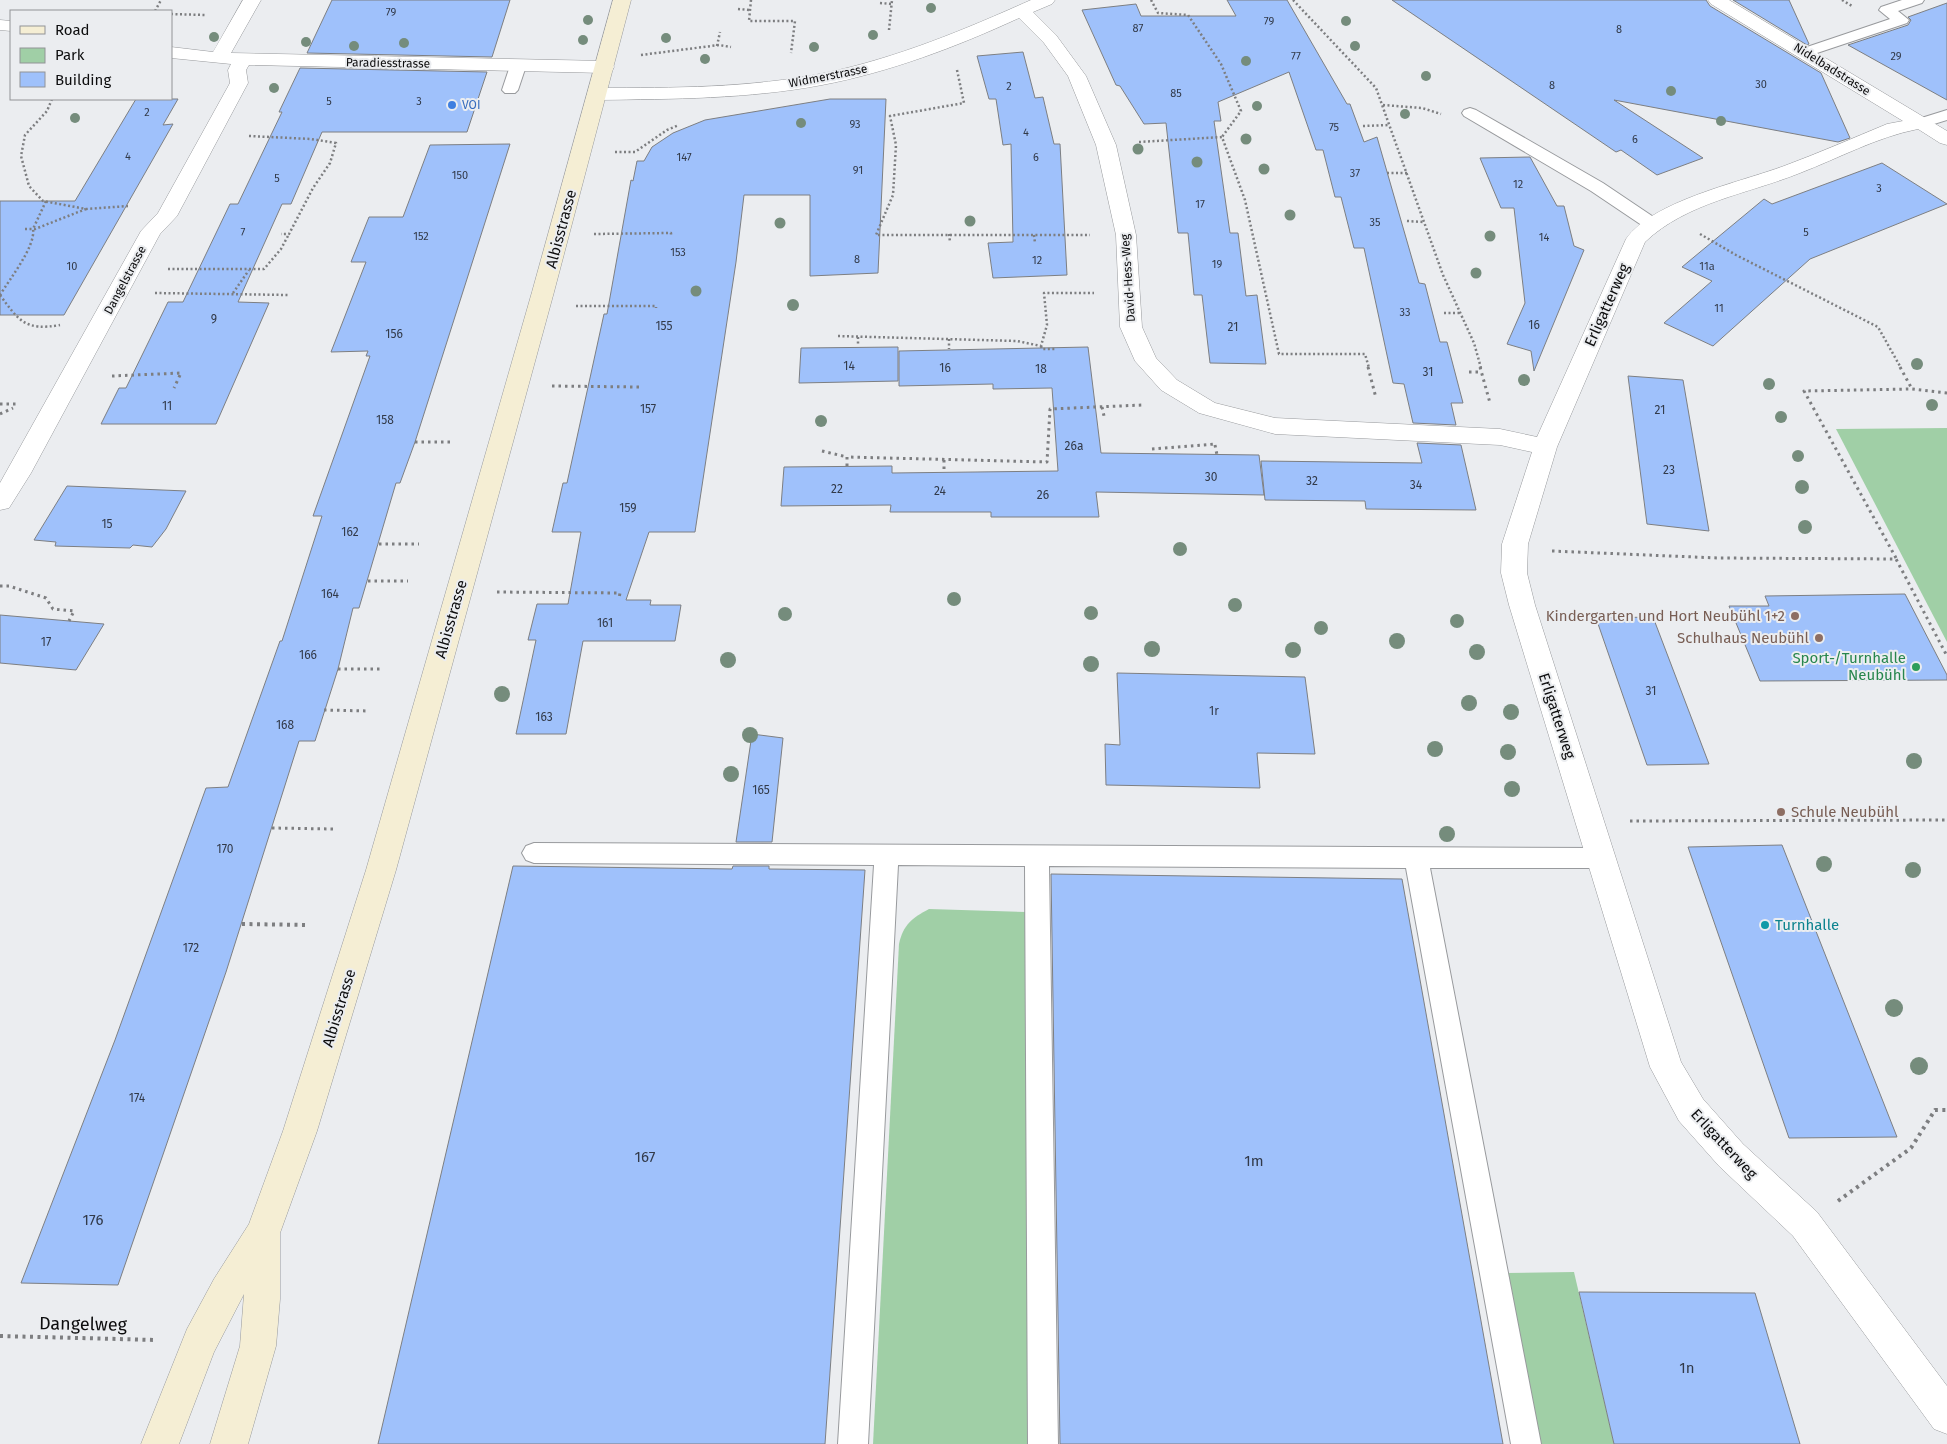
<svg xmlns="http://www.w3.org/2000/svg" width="1947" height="1444" viewBox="0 0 1947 1444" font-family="'Fira Sans',sans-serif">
<rect width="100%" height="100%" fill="#ebedf0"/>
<g fill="#a0cfa6">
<path d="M 1947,428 L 1947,642 L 1836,429 Z"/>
<path d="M 929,909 L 1026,912 L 1028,1444 L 873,1444 L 899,944 C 903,925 912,918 929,909 Z"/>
<path d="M 1574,1272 L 1614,1444 L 1538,1444 L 1506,1273 Z"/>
</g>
<g fill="#9fc1fb" stroke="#7d7f82">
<path d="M 332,0 L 510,0 L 492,57 L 307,53 Z"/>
<path d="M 1227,0 L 1287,0 L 1347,104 L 1350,104 L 1364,142 L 1377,137 L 1419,283 L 1425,284 L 1440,342 L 1447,342 L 1463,403 L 1451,403 L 1456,425 L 1413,423 L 1404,384 L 1393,383 L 1364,248 L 1354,248 L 1341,197 L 1335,197 L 1323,150 L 1316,150 L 1289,72 L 1218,102 L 1221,121 L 1214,121 L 1230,233 L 1238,233 L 1246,296 L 1257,295 L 1266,364 L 1210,363 L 1202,295 L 1194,295 L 1188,233 L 1178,233 L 1166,123 L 1144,124 L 1120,86 L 1116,85 L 1082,10 L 1136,4 L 1141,16 L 1236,16 Z"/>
<path d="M 1392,0 L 1706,0 L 1710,6 L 1821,73 L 1850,138 L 1838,142 L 1614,100 L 1703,158 L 1657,175 L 1621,150 L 1616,152 Z"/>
<path d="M 1733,0 L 1789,0 L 1809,44 L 1807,45 Z"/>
<path d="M 1947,3 L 1947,100 L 1848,45 L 1908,25 L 1911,20 L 1908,17 Z"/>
<path d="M 1023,52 L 1035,98 L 1043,97 L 1054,144 L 1060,144 L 1067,275 L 993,278 L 988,243 L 1013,242 L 1011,144 L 1003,145 L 996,99 L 989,99 L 977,56 Z"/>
<path d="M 300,68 L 487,72 L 467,132 L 322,132 L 291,204 L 282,204 L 238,302 L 269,303 L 216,424 L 101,424 L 119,388 L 126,388 L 168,302 L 183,302 L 230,204 L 238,204 L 282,112 L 279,112 Z"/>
<path d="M 136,99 L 178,99 L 163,125 L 173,124 L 64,315 L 0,315 L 0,201 L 75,201 Z"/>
<path d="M 830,99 L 886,99 L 878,273 L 810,276 L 810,195 L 744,195 L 736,262 L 695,532 L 649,532 L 626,600 L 651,600 L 650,605 L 681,605 L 675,641 L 583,641 L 566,734 L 516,734 L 536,640 L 528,640 L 537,604 L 568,604 L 581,532 L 552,532 L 563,483 L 567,483 L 604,314 L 607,314 L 631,180 L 633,181 L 637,161 L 644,161 L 652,147 L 673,133 L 705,120 Z"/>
<path d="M 510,144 L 415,442 L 400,483 L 396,483 L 359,608 L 353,608 L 338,669 L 315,741 L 299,741 L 226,972 L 118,1285 L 21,1283 L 115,1040 L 206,788 L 228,787 L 280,641 L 282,641 L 322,516 L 313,516 L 370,356 L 366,356 L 368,351 L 331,352 L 366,262 L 351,262 L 369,217 L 403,217 L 430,145 Z"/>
<path d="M 1530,157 L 1557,206 L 1564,206 L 1574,246 L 1584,250 L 1534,371 L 1531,351 L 1507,344 L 1525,303 L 1514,208 L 1501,208 L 1480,158 Z"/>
<path d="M 1882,163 L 1947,204 L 1810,259 L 1713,346 L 1664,323 L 1712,281 L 1682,267 L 1764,199 L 1772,204 Z"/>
<path d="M 898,347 L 898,381 L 799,383 L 801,348 Z"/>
<path d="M 1088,347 L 1101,453 L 1259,455 L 1264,495 L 1096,492 L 1099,517 L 991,517 L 991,512 L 890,512 L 891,505 L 781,506 L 784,467 L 892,466 L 892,473 L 1058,471 L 1052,388 L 993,389 L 993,384 L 899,386 L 899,351 Z"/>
<path d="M 1628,376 L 1683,380 L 1709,531 L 1647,524 Z"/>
<path d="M 1417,443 L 1461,445 L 1476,510 L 1366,509 L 1365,501 L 1265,500 L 1261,461 L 1422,463 Z"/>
<path d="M 67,486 L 186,491 L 166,529 L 152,547 L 133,545 L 130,548 L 55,546 L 56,542 L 34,540 Z"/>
<path d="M 1905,594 L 1947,675 L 1947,680 L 1760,681 L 1729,606 L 1769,606 L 1765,596 Z"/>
<path d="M 0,615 L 104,624 L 76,670 L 0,663 Z"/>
<path d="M 1653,617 L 1709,764 L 1647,765 L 1596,618 Z"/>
<path d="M 1117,673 L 1305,677 L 1315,754 L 1257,753 L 1260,788 L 1106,785 L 1105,744 L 1120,745 Z"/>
<path d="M 752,734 L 783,738 L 772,842 L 736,842 Z"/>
<path d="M 1782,845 L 1897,1137 L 1789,1138 L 1688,847 Z"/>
<path d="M 513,866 L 732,869 L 733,866 L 769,866 L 769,869 L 865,870 L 825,1444 L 378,1444 Z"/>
<path d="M 1051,874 L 1402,879 L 1503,1444 L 1060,1444 Z"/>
<path d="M 1579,1292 L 1755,1293 L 1800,1444 L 1614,1444 Z"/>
</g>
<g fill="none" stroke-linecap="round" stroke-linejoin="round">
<defs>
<g id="lane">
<path d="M 1902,0 L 1924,0 L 1922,3 L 1898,11 L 1909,20 L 1907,23 L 1811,55 L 1801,55 L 1798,52 L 1801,49 L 1890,19 L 1879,10 L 1881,7 Z"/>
<path d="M 518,61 L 523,63 L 526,66 L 518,90 L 515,93 L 505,93 L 502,90 L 510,66 L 513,63 Z"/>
<path d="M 1470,108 L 1476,110 L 1603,183 L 1658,220 L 1660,224 L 1658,228 L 1646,228 L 1591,191 L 1464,116 L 1462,113 L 1464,110 Z"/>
<path d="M 1947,110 L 1947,120 L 1921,128 L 1915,126 L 1913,123 L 1915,120 Z"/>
<path d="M 534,843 L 1601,848 L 1609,851 L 1613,858 L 1609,865 L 1601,868 L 1430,868 L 1541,1444 L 1511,1444 L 1406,868 L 1049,866 L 1058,1444 L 1028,1444 L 1025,866 L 898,865 L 868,1444 L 838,1444 L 874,865 L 534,863 L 526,860 L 522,853 L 526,846 Z"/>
</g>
<g id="street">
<path d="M 243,0 L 261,0 L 231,53 L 605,61 L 612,63 L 614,67 L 612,71 L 605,73 L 249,65 L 246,70 L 248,83 L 177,216 L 160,234 L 31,473 L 9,508 L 0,510 L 0,483 L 141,231 L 158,213 L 230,83 L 228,70 L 231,64 L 171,58 L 171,47 L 213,52 Z"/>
<path d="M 1031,0 L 1055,0 L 1052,4 L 1033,12 L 1056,35 L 1086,76 L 1116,145 L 1136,235 L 1142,327 L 1156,358 L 1177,380 L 1215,403 L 1275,418 L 1500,429 L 1537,437 L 1626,239 C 1652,201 1741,182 1784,166 C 1819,153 1853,138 1887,124 L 1903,121 L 1711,4 L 1708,0 L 1729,0 L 1947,131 L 1947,145 L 1940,143 L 1918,129 C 1877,137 1839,158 1800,173 C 1748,194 1687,202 1645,242 L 1557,447 L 1528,544 L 1527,573 L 1535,605 L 1681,1062 L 1703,1099 L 1743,1144 L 1817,1212 L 1947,1386 L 1947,1434 L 1934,1429 L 1793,1236 L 1719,1166 L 1679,1121 L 1650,1067 L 1509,605 L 1501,573 L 1502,544 L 1532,452 L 1500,445 L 1275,434 L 1199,413 L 1161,390 L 1135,361 L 1120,327 L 1116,235 L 1096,145 L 1068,76 L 1044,43 L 1019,18 C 956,47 890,72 822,85 C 748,99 673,99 598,100 L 591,98 L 589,94 L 591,90 L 598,88 C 673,88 750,88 825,73 C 897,58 964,30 1031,0 Z"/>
<path d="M 0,20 L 11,21 L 11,31 L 0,30 Z"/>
</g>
<path id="secondary" d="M 613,0 L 631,0 L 554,292 L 396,870 L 317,1131 L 280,1233 L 280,1299 L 276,1346 L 248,1444 L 210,1444 L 240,1346 L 244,1294 L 214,1352 L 179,1444 L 141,1444 L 187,1329 L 214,1279 L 249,1224 L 283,1131 L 366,870 L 532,292 Z"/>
</defs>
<use href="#lane" stroke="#989a9d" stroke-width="2"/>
<use href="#street" stroke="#989a9d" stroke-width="1"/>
<use href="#secondary" stroke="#989a9d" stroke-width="1"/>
<g stroke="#7d7e80" stroke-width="2.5" stroke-dasharray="2 2.5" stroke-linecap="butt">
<path d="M 751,0 L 749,21 L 795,21 L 791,53"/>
<path d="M 1151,0 L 1158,13 L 1188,15 L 1221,64 L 1241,111 L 1222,137"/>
<path d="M 1293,0 L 1376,88 L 1443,275 L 1474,343 L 1481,368"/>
<path d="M 1842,0 L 1852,6"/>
<path d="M 880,3 L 892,4"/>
<path d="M 738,9 L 750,10"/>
<path d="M 155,11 L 161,0"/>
<path d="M 171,14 L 206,15"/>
<path d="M 889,30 L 892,0"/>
<path d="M 717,46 L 720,32"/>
<path d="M 641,55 L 719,45 L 731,47"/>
<path d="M 957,70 L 964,103 L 890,116 L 896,145 L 893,195 L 876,235 L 1090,235"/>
<path d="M 52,99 L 47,111 L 25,135 L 21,156 L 29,186 L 43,201 L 86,209 L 128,206"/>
<path d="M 1383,105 L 1422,108 L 1441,114"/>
<path d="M 1363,126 L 1390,125"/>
<path d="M 249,136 L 311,139 L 336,143 L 330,163 L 313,188 L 289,234 L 281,234"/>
<path d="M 1139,142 L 1222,137 L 1245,200 L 1279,354 L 1365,354 L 1369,368"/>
<path d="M 615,152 L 635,152 L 667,130 L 679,125"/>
<path d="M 1387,173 L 1407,173"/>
<path d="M 1407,221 L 1424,222"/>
<path d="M 25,229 L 35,229 L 86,209"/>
<path d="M 594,234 L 671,233 L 671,236"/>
<path d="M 949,234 L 950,242"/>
<path d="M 1700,234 L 1736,255 L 1878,327 L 1901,368"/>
<path d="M 1034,235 L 1035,243"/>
<path d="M 168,269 L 264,269 L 281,249 L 289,234"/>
<path d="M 155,293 L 289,295"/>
<path d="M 233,293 L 249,270"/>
<path d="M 0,295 C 9,280 36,246 33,229 L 46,201"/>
<path d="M 0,295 C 19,321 25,331 60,325"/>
<path d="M 576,306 L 656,306 L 656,308"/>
<path d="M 1444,313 L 1460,313"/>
<path d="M 838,336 L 1017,341 L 1041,346 L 1047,325 L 1044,293 L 1094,293"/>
<path d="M 858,337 L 858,345"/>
<path d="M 949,339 L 949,349"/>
<path d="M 1041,346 L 1042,349 L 1055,349"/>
</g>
<g stroke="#7d7e80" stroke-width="3" stroke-dasharray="2.5 4" stroke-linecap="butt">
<path d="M 1368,367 L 1376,398"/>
<path d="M 1480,367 L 1490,403"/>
<path d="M 1900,367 L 1912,389"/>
<path d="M 1469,372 L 1482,372"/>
<path d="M 112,376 L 181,373 L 174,388"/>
<path d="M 552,386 L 639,387 L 638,389"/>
<path d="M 0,404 L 17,404"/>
<path d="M 1102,407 L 1104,416"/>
<path d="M 0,414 L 13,408"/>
<path d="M 415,442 L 450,442"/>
<path d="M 1215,445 L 1217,455"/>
<path d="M 1152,449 L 1215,444"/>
<path d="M 822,451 L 847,457"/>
<path d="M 944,460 L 944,472"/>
<path d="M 847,466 L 847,457 L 1047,462 L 1050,409 L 1142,405"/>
<path d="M 379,544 L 419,544"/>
<path d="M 1552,551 L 1718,558 L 1896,559 L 1947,656"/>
<path d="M 1896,558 L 1804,391 L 1912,389 L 1947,393"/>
<path d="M 368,581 L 408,581"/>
<path d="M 0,586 L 9,586 L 46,598 L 53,609 L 74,611 L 69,621"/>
<path d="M 497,592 L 620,593 L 619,598"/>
<path d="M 338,669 L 382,669"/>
<path d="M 324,710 L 369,711"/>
<path d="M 1630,821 L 1947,820"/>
<path d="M 272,828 L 334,829"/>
</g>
<g stroke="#7d7e80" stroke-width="4" stroke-dasharray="3 4.5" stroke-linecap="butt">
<path d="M 242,924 L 308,925"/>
<path d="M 1838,1201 L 1911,1148 L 1935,1110 L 1947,1110"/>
<path d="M 0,1336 L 157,1340"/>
</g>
<use href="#lane" fill="#fff" fill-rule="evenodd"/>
<use href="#street" fill="#fff" fill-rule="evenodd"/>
<use href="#secondary" fill="#f5eed4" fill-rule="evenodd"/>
</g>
<g fill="#758c7c">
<circle cx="931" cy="8" r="5"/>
<circle cx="588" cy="20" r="5"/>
<circle cx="1346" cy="21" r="5"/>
<circle cx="873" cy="35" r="5"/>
<circle cx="214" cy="37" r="5"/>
<circle cx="666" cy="38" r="5"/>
<circle cx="583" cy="40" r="5"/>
<circle cx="306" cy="42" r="5"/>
<circle cx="404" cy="43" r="5"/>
<circle cx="354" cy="46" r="5"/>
<circle cx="1355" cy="46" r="5"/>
<circle cx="814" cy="47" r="5"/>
<circle cx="705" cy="59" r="5"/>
<circle cx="1246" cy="61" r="5"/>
<circle cx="1426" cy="76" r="5"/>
<circle cx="274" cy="88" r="5"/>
<circle cx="1671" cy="91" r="5"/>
<circle cx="1257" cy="106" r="5"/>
<circle cx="1405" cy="114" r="5"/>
<circle cx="75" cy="118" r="5"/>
<circle cx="1721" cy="121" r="5"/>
<circle cx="801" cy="123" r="5"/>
<circle cx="1246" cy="139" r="5.5"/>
<circle cx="1138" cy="149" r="5.5"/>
<circle cx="1197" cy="162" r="5.5"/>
<circle cx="1264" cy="169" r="5.5"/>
<circle cx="1290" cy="215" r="5.5"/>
<circle cx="970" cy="221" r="5.5"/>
<circle cx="780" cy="223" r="5.5"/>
<circle cx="1490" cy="236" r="5.5"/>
<circle cx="1476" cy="273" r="5.5"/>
<circle cx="696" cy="291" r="5.5"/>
<circle cx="793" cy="305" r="6"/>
<circle cx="1917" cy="364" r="6"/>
<circle cx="1524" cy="380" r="6"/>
<circle cx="1769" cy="384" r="6"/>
<circle cx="1932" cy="405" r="6"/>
<circle cx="1781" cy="417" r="6"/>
<circle cx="821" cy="421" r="6"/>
<circle cx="1798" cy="456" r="6"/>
<circle cx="1802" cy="487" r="7"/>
<circle cx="1805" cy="527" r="7"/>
<circle cx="1180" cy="549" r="7"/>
<circle cx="954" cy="599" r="7"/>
<circle cx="1235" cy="605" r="7"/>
<circle cx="1091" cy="613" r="7"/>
<circle cx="785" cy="614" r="7"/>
<circle cx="1457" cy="621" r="7"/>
<circle cx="1321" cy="628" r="7"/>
<circle cx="1397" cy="641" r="8"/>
<circle cx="1152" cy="649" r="8"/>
<circle cx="1293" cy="650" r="8"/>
<circle cx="1477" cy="652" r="8"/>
<circle cx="728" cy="660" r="8"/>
<circle cx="1091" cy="664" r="8"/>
<circle cx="502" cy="694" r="8"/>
<circle cx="1469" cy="703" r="8"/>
<circle cx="1511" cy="712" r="8"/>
<circle cx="750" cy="735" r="8"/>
<circle cx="1435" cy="749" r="8"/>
<circle cx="1508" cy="752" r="8"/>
<circle cx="1914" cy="761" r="8"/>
<circle cx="731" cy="774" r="8"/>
<circle cx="1512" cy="789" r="8"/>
<circle cx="1447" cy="834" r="8"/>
<circle cx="1824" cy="864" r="8"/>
<circle cx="1913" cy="870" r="8"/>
<circle cx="1894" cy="1008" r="9"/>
<circle cx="1919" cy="1066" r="9"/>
</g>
<circle fill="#3f7fe0" stroke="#ebedf0" stroke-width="2" cx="452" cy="105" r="5"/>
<g fill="#8d6e63" stroke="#ebedf0" stroke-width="2">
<circle cx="1795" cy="616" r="5"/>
<circle cx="1819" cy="638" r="5"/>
<circle cx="1781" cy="812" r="5"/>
</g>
<circle fill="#2e9e5b" stroke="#ebedf0" stroke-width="2" cx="1916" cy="667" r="5"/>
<circle fill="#0f9aa8" stroke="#ebedf0" stroke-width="2" cx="1765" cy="925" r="5"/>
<g text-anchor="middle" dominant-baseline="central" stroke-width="4" stroke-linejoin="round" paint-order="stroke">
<g font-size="11" fill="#323a49">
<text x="391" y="12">79</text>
<text x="1269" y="21">79</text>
<text x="1138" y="28">87</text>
<text x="1619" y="29">8</text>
<text x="1296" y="56">77</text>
<text x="1896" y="56">29</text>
<text x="1761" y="84">30</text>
<text x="1552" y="85">8</text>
<text x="1009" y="86">2</text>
<text x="1176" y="93">85</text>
<text x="329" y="101">5</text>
<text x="419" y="101">3</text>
<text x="147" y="112">2</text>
<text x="855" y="124">93</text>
<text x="1334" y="127">75</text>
<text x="1026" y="132">4</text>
<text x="1635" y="139">6</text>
<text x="128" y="156">4</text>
<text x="684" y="157">147</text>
<text x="1036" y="157">6</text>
<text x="858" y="170">91</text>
<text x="1355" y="173">37</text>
<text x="460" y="175">150</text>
<text x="277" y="178">5</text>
<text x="1518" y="184">12</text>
<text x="1879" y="188">3</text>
<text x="1200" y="204">17</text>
<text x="1375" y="222">35</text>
<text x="243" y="232">7</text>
<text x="1806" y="232">5</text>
<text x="421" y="236">152</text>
<text x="1544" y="237">14</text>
<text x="678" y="252">153</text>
<text x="857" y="259">8</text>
<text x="1037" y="260">12</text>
<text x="1217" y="264">19</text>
<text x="72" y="266">10</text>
<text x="1707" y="266">11a</text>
<text x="1719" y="308">11</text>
<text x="1405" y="312">33</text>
</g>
<g font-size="12" fill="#0d0d0e" stroke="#ebedf0">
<text transform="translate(388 63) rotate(1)">Paradiesstrasse</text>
<text transform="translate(1832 69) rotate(32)">Nidelbadstrasse</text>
<text transform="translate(828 76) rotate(-11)">Widmerstrasse</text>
<text transform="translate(1128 278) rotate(-94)">David-Hess-Weg</text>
<text transform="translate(125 280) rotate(-62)">Dangelstrasse</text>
</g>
<g font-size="12" fill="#366cbe" stroke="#ebedf0" text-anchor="start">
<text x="462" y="105">VOI</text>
</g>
<g font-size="12" fill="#323a49">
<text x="214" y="319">9</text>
<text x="1534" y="325">16</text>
<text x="664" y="326">155</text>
<text x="1233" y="327">21</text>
<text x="394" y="334">156</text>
<text x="849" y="366">14</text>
<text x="945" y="368">16</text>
<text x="1041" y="369">18</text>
<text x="1428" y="372">31</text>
<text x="167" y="406">11</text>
<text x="648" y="409">157</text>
<text x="1660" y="410">21</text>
<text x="385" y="420">158</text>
<text x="1074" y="446">26a</text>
<text x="1669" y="470">23</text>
<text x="1211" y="477">30</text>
<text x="1312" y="481">32</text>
<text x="1416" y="485">34</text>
<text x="837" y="489">22</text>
<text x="940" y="491">24</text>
<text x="1043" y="495">26</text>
<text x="628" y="508">159</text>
<text x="107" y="524">15</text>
<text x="350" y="532">162</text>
<text x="330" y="594">164</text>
<text x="605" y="623">161</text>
<text x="46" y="642">17</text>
<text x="308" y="655">166</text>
<text x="1651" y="691">31</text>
<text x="1214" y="711">1r</text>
<text x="544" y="717">163</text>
<text x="285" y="725">168</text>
<text x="761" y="790">165</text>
<text x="225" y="849">170</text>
<text x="191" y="948">172</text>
<text x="137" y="1098">174</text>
</g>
<g font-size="15" fill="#0d0d0e" stroke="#ebedf0">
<text transform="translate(561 229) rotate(-75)">Albisstrasse</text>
<text transform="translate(1607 305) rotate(-66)">Erligatterweg</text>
<text transform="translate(451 619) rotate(-74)">Albisstrasse</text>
<text transform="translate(1557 716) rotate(72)">Erligatterweg</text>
<text transform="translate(339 1008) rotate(-73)">Albisstrasse</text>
<text transform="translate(1724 1144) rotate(47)">Erligatterweg</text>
</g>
<g font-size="15" fill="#785e54" stroke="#ebedf0" text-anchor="end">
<text x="1785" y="616">Kindergarten und Hort Neubühl 1+2</text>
<text x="1809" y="638">Schulhaus Neubühl</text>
<text x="1791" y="812" text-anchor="start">Schule Neubühl</text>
</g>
<g font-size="15" fill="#27864d" stroke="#ebedf0" text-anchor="end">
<text x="1906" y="658">Sport-/Turnhalle<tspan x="1906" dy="17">Neubühl</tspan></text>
</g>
<g font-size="15" fill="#0d838f" stroke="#ebedf0" text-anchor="start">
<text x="1775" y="925">Turnhalle</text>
</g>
<g font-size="15" fill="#323a49">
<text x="645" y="1157">167</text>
<text x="1254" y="1161">1m</text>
<text x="93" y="1220">176</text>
<text x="1687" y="1368">1n</text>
</g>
<g font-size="18" fill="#0d0d0e" stroke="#ebedf0">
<text transform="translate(83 1324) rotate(1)">Dangelweg</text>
</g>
</g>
<rect x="10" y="10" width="162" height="90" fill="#ebedf0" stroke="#929396"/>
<rect x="20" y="26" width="25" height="8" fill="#f5eed4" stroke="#929396"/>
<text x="55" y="35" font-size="15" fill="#0d0d0e">Road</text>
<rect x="20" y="48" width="25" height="15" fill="#a0cfa6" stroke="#929396"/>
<text x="55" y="60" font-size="15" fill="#0d0d0e">Park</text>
<rect x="20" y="72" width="25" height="15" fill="#9fc1fb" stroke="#929396"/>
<text x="55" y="85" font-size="15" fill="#0d0d0e">Building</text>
</svg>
